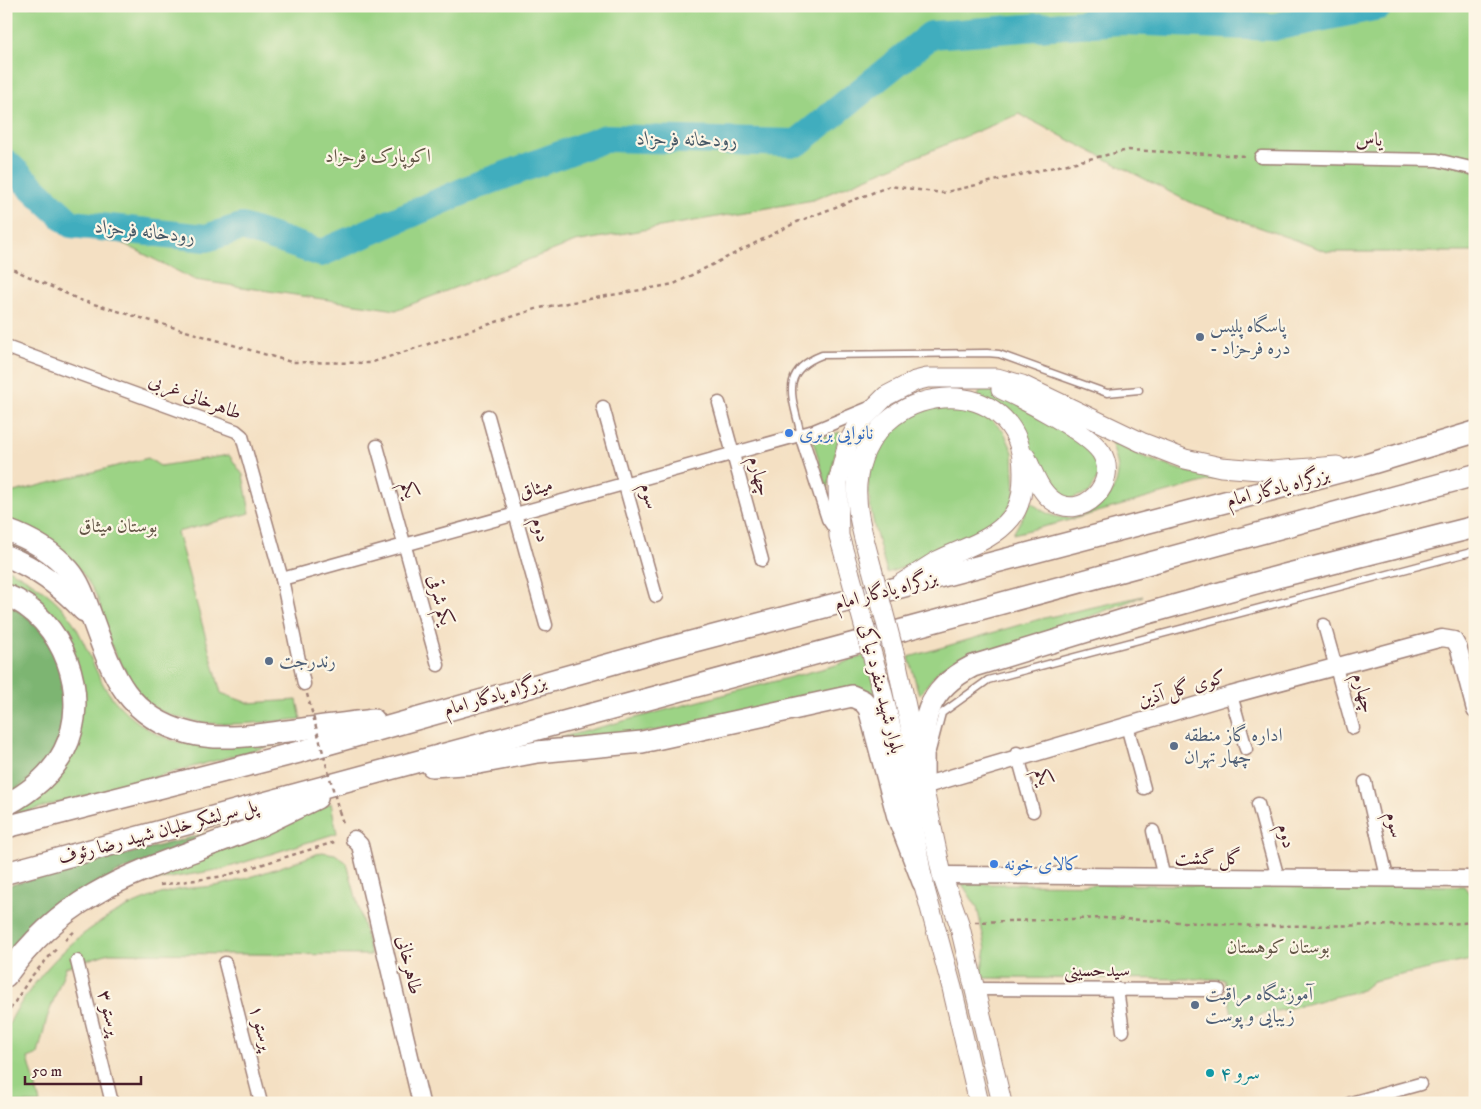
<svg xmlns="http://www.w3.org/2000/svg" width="1481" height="1109" viewBox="0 0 1481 1109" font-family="'IM FELL DW Pica',Amiri,serif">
<rect width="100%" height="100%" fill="#fcf5e5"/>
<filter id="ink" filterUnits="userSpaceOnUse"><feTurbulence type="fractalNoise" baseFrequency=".02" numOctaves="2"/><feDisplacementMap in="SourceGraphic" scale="10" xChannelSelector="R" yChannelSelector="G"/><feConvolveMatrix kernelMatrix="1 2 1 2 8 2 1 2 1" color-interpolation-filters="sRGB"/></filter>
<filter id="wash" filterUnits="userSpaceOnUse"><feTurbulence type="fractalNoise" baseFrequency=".0096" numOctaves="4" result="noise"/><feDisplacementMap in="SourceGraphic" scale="20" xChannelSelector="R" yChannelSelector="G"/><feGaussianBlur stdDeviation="1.12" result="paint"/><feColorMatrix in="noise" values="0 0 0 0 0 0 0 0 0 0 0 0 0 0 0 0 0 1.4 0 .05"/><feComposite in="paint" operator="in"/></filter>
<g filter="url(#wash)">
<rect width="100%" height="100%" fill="#f4e0c3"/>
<g fill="#9cd385" stroke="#737958">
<path d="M 6,6 L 1475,6 L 1475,252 L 1328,252 L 1189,202 L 1019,114 L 813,200 L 575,242 L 396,310 L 195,280 L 6,184 Z"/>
<path d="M 982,387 L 997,392 L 1093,449 L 1101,472 L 1089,493 L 1069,499 L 1055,494 L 1025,438 L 978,396 Z"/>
<path d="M 934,406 L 973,410 L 989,417 L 1004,432 L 1013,452 L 1015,497 L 1001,521 L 937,556 L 887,573 C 867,501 843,437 934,406 Z"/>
<path d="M 840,432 L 827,490 L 813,440 Z"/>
<path d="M 1111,442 C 1146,459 1179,472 1218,478 L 1059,523 L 1013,534 L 1031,502 C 1039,509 1048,515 1058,517 C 1087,522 1119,499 1118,469 C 1117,460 1114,451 1111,442 Z"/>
<path d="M 229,455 L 243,475 L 250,513 L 177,532 L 221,693 L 248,703 L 297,700 L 301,719 C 265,722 215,729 180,718 C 146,708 139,697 123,667 C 119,660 113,652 111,644 C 105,627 103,609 95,593 C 73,554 47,535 6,519 L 6,494 L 148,458 L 160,466 Z"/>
<path d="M 6,568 C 32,581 57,597 73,622 C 85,642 92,664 103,684 C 119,712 152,737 183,743 C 215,750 277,738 311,735 L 6,817 Z"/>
<path d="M 1143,596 L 1045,634 L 941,668 L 919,695 L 909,657 L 1040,619 Z"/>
<path d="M 867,655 L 882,716 L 870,700 L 709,722 L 483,758 L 833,666 Z"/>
<path d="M 331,803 L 337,833 L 223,869 L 141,883 L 263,828 Z"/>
<path d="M 322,852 L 335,854 L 347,863 L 371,955 L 109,953 L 66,967 L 47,1018 L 38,1054 L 28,1058 L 40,1103 L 6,1103 C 6,1082 3,1054 6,1034 C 10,1016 25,997 36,982 C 69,938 118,904 172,891 C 187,887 205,888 221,885 C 255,877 289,864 322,852 Z"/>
<path d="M 962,884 L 1464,886 L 1475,901 L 1475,959 L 1373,981 L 1362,990 L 1234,1022 L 1224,979 L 980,978 L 986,949 L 977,907 Z"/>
</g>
<g fill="#7db572" stroke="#646a4e">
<path d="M 6,542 L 30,553 L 62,575 L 6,549 Z"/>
<path d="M 6,605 C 65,631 87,714 45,764 C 34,776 18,786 6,796 Z"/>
<path d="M 257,820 L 116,873 L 6,966 L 6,886 Z"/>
</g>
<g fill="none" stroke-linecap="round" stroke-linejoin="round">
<path stroke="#40adbe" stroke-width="28" d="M 6,163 L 71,224 L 206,238 L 242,227 L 321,253 L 478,185 L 606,138 L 797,143 L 931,35 L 1120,21 L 1274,27 L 1379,6"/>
</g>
</g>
<g filter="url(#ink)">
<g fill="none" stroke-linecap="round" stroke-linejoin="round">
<defs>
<g id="service">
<path d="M 801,435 C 793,398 778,372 822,355 L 987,353 L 999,354 L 1107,393 L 1139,390"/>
<path d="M 932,751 L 942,713 L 988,680 L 1475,551"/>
</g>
<g id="minor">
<path d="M 1261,157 L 1437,160 L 1475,169"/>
<path d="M 6,347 L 236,431 L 242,436 L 282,579 L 304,684"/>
<path d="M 719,403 L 762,560"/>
<path d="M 603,407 L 656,596"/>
<path d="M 488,416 L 546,625"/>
<path d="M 801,435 L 828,519 L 839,535"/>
<path d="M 377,446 L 438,665"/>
<path d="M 282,579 L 814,431 L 867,409"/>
<path d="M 1324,625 L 1353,728"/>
<path d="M 1231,695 L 1246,749"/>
<path d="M 1127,726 L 1144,788"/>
<path d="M 1017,753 L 1033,811"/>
<path d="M 1365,782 L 1387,877"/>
<path d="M 1258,804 L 1278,878"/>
<path d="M 1153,831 L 1164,878"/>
<path d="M 77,961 L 112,1103"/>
<path d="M 225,963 L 261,1103"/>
<path d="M 975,989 L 1219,990"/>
<path d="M 1117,989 L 1123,1031"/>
<path d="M 1351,1103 L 1420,1084"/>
</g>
<g id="tertiary">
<path d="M 923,786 L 1231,695 L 1442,638 L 1454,640 L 1459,649 L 1475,710"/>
<path d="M 354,839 L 360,845 L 421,1103"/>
<path d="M 942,875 L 1475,879"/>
</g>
<g id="secondary">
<path d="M 1001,389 C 1025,400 1086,431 1101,452 C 1121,483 1081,523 1052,500 C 1039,490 1033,472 1026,457"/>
<path d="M 872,569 C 865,541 855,513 857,484 C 866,377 1023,366 1023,472 C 1023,488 1022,504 1011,518 C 991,542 964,547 937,561 C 925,568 914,576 902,583"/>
<path d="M 850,574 L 839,536 L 838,482 L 848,443 L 859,423 L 886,396 L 915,381 L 927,378 L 997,378 L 1022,385 L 1141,442 L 1185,459 L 1221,467 L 1272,471 L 1337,466"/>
<path d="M 897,664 L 942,875 L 959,923 L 1002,1103"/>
<path d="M 881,687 L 906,788 L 923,882 L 952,988 L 979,1103"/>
</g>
<g id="trunk">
<path d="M 6,530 C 29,538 53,552 69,570 C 81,584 86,602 92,618 C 112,673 126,717 189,733 C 223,742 261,734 295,730 C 321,726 348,723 374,720"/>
<path d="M 6,556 C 36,568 63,588 84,611"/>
<path d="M 6,595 C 64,618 92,696 64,751 C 51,776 30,792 6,805"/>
<path d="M 432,766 L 479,763 L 537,752 L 642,742 L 852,696 L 863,701 L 869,708 L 898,817 L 923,882"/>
<path d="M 923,786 C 924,730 916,695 973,666 L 1130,618 L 1281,576 L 1475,527"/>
<path d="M 6,827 L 299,752 L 664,649 L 1366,465 L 1475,432"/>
<path d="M 6,873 L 1475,475"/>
<path d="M 6,976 C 73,880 158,868 259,826 C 278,817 298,807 317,798"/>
</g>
</defs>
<use href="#service" stroke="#9f8077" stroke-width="9"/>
<use href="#minor" stroke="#9f8077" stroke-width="15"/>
<use href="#tertiary" stroke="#9f8077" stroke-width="19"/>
<use href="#secondary" stroke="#9f8077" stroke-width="21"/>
<use href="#trunk" stroke="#9f8077" stroke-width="24"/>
<g stroke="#9f8077" stroke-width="2.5" stroke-dasharray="4 4" stroke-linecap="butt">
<path d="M 6,266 L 80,300 L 291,362 L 370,363 L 539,308 L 674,284 L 797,222 L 890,186 L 942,193 L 1128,150 L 1247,156"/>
<path d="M 339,811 L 344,826"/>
<path d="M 160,885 L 224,876 L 338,841"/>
<path d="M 975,922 L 1104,918 L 1257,926 L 1434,925 L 1475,922"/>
<path d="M 65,940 L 76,930"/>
<path d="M 6,1016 L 30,978 L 58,947"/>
</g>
<use href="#service" stroke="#fff" stroke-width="6"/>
<use href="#minor" stroke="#fff" stroke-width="12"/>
<use href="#tertiary" stroke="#fff" stroke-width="16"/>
<use href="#secondary" stroke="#fff" stroke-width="19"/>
<use href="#trunk" stroke="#fff" stroke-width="21"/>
<defs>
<g id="secondary-bridge">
<path d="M 872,569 L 897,664"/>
<path d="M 850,574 L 881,687"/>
</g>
</defs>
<use href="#secondary-bridge" stroke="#9f8077" stroke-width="21" stroke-linecap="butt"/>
<path stroke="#9f8077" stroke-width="2.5" stroke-dasharray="4 4" stroke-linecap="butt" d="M 307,694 L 339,811"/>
<use href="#secondary-bridge" stroke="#fff" stroke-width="19"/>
</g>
</g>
<g fill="#5c6f8a" stroke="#fcf5e5" stroke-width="2">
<circle cx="1200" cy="337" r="5"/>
<circle cx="269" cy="661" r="5"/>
<circle cx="1174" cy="746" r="5"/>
<circle cx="1195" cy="1005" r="5"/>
</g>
<g fill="#3f7fe0" stroke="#fcf5e5" stroke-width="2">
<circle cx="789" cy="433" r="5"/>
<circle cx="994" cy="864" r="5"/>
</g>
<circle fill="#0f9aa8" stroke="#fcf5e5" stroke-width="2" cx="1210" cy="1073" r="5"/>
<g text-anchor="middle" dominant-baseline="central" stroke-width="4.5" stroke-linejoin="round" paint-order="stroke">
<g font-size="19" fill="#4a1f2b" stroke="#fcf5e5">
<text transform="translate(1369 140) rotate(1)">یاس</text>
<text transform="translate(195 397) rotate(21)">طاهرخانی غربی</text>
<text transform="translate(759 476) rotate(75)">چهارم</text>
<text transform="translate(1278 488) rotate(-15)">بزرگراه یادگار امام</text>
<text transform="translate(536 489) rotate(-17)">میثاق</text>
<text transform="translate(409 490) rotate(74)">یکم</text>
<text transform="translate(649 496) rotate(75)">سوم</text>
<text transform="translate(540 530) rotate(75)">دوم</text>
<text transform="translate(886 591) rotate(-15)">بزرگراه یادگار امام</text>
<text transform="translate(440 600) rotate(75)">یکم شرقی</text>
<text transform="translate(881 689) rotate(76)">بلوار شهید منفرد نیاکی</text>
<text transform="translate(1182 689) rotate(-16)">کوی گل آذین</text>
<text transform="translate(1363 693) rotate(75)">چهارم</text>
<text transform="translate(495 696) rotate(-16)">بزرگراه یادگار امام</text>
<text transform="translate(1043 777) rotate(75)">یکم</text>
<text transform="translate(1394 825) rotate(77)">سوم</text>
<text transform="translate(158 832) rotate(-15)">پل سرلشکر خلبان شهید رضا رئوف</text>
<text transform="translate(1286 836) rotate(75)">دوم</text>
<text x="1208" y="858">گل گشت</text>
<text transform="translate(409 965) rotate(77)">طاهرخانی</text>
<text x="1097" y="970">سیدحسینی</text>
<text transform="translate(109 1013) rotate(76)">پرستو ۳</text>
<text transform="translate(261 1028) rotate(75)">پرستو ۱</text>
</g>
<g font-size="19" fill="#635546" stroke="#fcf5e5">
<text x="378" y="156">اکوپارک فرحزاد</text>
<text x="118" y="526">بوستان میثاق</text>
<text x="1278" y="947">بوستان کوهستان</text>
</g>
<g font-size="19" fill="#4e5e75" stroke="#fcf5e5" text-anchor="start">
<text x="1210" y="326">پاسگاه پلیس<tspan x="1210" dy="22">- دره فرحزاد</tspan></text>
<text x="279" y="661">رندرجت</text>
<text x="1184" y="735">اداره گاز منطقه<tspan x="1184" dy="22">چهار تهران</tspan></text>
<text x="1205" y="994">آموزشگاه مراقبت<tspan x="1205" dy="22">زیبایی و پوست</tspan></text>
</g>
<g font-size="19" fill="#366cbe" stroke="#fcf5e5" text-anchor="start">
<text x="799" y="433">نانوایی بربری</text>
<text x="1004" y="864">کالای خونه</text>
</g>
<g font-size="19" fill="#0d838f" stroke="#fcf5e5" text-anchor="start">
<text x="1220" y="1073">سرو ۴</text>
</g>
<g font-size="20" font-style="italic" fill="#465866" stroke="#fcf5e5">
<text transform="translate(687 140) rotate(1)">رودخانه فرحزاد</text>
<text transform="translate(145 232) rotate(6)">رودخانه فرحزاد</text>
</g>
</g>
<rect width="1481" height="1109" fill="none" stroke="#fcf5e5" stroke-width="25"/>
<path d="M25 1076v8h116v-8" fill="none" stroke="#4a1f2b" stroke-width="2.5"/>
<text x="32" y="1076" font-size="15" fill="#4a1f2b" stroke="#fcf5e5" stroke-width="4" paint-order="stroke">50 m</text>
</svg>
